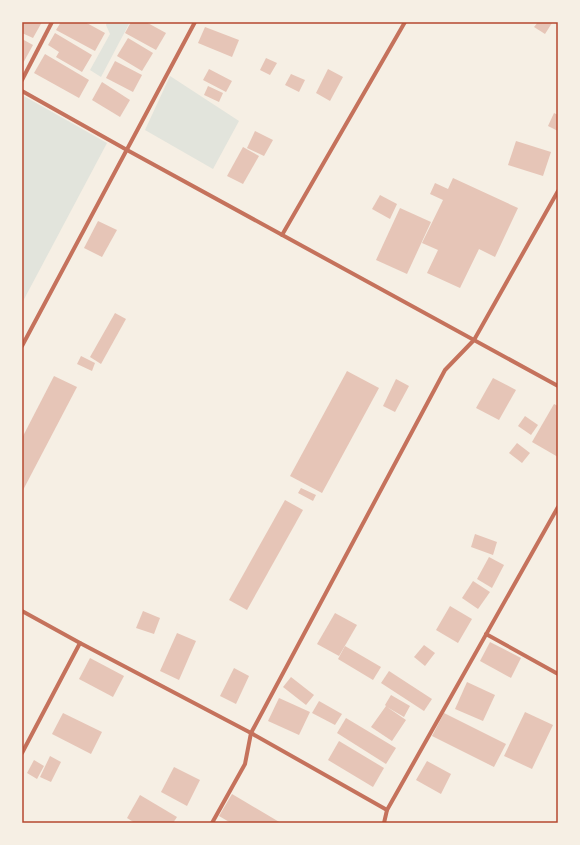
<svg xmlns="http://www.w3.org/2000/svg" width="580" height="845" viewBox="0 0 580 845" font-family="'Exo 2',sans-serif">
<rect width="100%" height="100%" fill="#f6efe4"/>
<g fill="#e2e4dc">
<path d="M 107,22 L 130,22 L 101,77 L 90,70 L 110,34 L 106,25 Z"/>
<path d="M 170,76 L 239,121 L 213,169 L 145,130 Z"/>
<path d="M 22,95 L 107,143 L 22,303 Z"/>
</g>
<g fill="#e6c5b7">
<path d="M 22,22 L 42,22 L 33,38 L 22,33 Z"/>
<path d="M 61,22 L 85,22 L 105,33 L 95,51 L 56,30 Z"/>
<path d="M 131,22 L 146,22 L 166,33 L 156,50 L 125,33 Z"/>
<path d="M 538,22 L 550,22 L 552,23 L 545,34 L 534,27 Z"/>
<path d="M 205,27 L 239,40 L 232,57 L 198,43 Z"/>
<path d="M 55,33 L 92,55 L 82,72 L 56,57 L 59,52 L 48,45 Z"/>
<path d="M 128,38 L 153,53 L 142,71 L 117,56 Z"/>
<path d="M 22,39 L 33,45 L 22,65 Z"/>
<path d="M 45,54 L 89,80 L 79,98 L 34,73 Z"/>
<path d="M 266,58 L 277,63 L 270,75 L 260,70 Z"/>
<path d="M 115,61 L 142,75 L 133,92 L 106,78 Z"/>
<path d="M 209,69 L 232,81 L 226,92 L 203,80 Z"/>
<path d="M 328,69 L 343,77 L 330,101 L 316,93 Z"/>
<path d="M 291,74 L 305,80 L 299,92 L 285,85 Z"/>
<path d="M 102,82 L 130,100 L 120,117 L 92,100 Z"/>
<path d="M 208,86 L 223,93 L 219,102 L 204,95 Z"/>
<path d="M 554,113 L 558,115 L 558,131 L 548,126 Z"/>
<path d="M 255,131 L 273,140 L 264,156 L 247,148 Z"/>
<path d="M 516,141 L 551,152 L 543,176 L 508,165 Z"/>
<path d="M 243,147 L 259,156 L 243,184 L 227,176 Z"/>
<path d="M 453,178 L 518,208 L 495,257 L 479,249 L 460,288 L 427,273 L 438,250 L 422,243 L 443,200 L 430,194 L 435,183 L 448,189 Z"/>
<path d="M 380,195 L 397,204 L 390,219 L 372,209 Z"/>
<path d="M 400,208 L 431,222 L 407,274 L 376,260 Z"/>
<path d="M 98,221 L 117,230 L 102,257 L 84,248 Z"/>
<path d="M 115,313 L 126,319 L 101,364 L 90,357 Z"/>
<path d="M 81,356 L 95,363 L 92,371 L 77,364 Z"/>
<path d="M 347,371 L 379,388 L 322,493 L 290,476 Z"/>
<path d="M 54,376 L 77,387 L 22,492 L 22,438 Z"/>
<path d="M 493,378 L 516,390 L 499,420 L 476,408 Z"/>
<path d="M 396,379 L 409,386 L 395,412 L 383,406 Z"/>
<path d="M 554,404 L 558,406 L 558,457 L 532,442 Z"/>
<path d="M 525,416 L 538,425 L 531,435 L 518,426 Z"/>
<path d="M 517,443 L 530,453 L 522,463 L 509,453 Z"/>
<path d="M 301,488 L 316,495 L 313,501 L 298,493 Z"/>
<path d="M 285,500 L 303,510 L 247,610 L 229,600 Z"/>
<path d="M 475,534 L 497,542 L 493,555 L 471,547 Z"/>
<path d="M 489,557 L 504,565 L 492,588 L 477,579 Z"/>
<path d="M 473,581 L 490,592 L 478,609 L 462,598 Z"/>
<path d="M 450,606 L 472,619 L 458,643 L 436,630 Z"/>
<path d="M 143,611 L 160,618 L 154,634 L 136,628 Z"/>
<path d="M 335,613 L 357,625 L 339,656 L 317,644 Z"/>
<path d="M 177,633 L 196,641 L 179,680 L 160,671 Z"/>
<path d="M 490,642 L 521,658 L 511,678 L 480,661 Z"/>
<path d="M 424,645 L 435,653 L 425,666 L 414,657 Z"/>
<path d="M 345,646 L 381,667 L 373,680 L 338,659 Z"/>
<path d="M 90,658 L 124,676 L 113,697 L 79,679 Z"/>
<path d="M 234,668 L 249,676 L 236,704 L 220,696 Z"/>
<path d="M 389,671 L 432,699 L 424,711 L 381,683 Z"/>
<path d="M 291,677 L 314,695 L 306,705 L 283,687 Z"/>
<path d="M 467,682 L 495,695 L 483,721 L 455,709 Z"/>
<path d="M 391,695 L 410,706 L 404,717 L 387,707 L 406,720 L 392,741 L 371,727 L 386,706 L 385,705 Z"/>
<path d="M 279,698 L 310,712 L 299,735 L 268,721 Z"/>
<path d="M 319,701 L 342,714 L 335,725 L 312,713 Z"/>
<path d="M 525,712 L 553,725 L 532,769 L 504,756 Z"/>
<path d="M 63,713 L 102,732 L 91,754 L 52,734 Z"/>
<path d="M 444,713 L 506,744 L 494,767 L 432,736 Z"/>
<path d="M 346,718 L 396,748 L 386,764 L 337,733 Z"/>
<path d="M 339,741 L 384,768 L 373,787 L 328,760 Z"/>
<path d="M 50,756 L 61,762 L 51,782 L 40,777 Z"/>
<path d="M 34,760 L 44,766 L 37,779 L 27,773 Z"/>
<path d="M 427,761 L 451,774 L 441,794 L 416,780 Z"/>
<path d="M 174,767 L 200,780 L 187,806 L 161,792 Z"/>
<path d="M 232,794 L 281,823 L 231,823 L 219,816 Z"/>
<path d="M 140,795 L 177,817 L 173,823 L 135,823 L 127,818 Z"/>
</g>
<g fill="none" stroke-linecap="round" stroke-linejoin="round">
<g stroke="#c5725c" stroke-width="4">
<path d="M 22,80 L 52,22"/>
<path d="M 22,91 L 127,150 L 558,386"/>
<path d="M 282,235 L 405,22"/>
<path d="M 22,346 L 195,22"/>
<path d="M 22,611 L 80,643 L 251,733 L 387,810"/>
<path d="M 486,634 L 558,674"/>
<path d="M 22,753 L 80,643"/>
<path d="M 212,823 L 245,764 L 251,733 L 445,370 L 474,340 L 558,191"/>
<path d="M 384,823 L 387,810 L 558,507"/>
</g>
</g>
<rect width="580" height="845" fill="none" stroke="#f6efe4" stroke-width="46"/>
<rect x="23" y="23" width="534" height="799" fill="none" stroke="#b5482f" stroke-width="1.5"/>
</svg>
